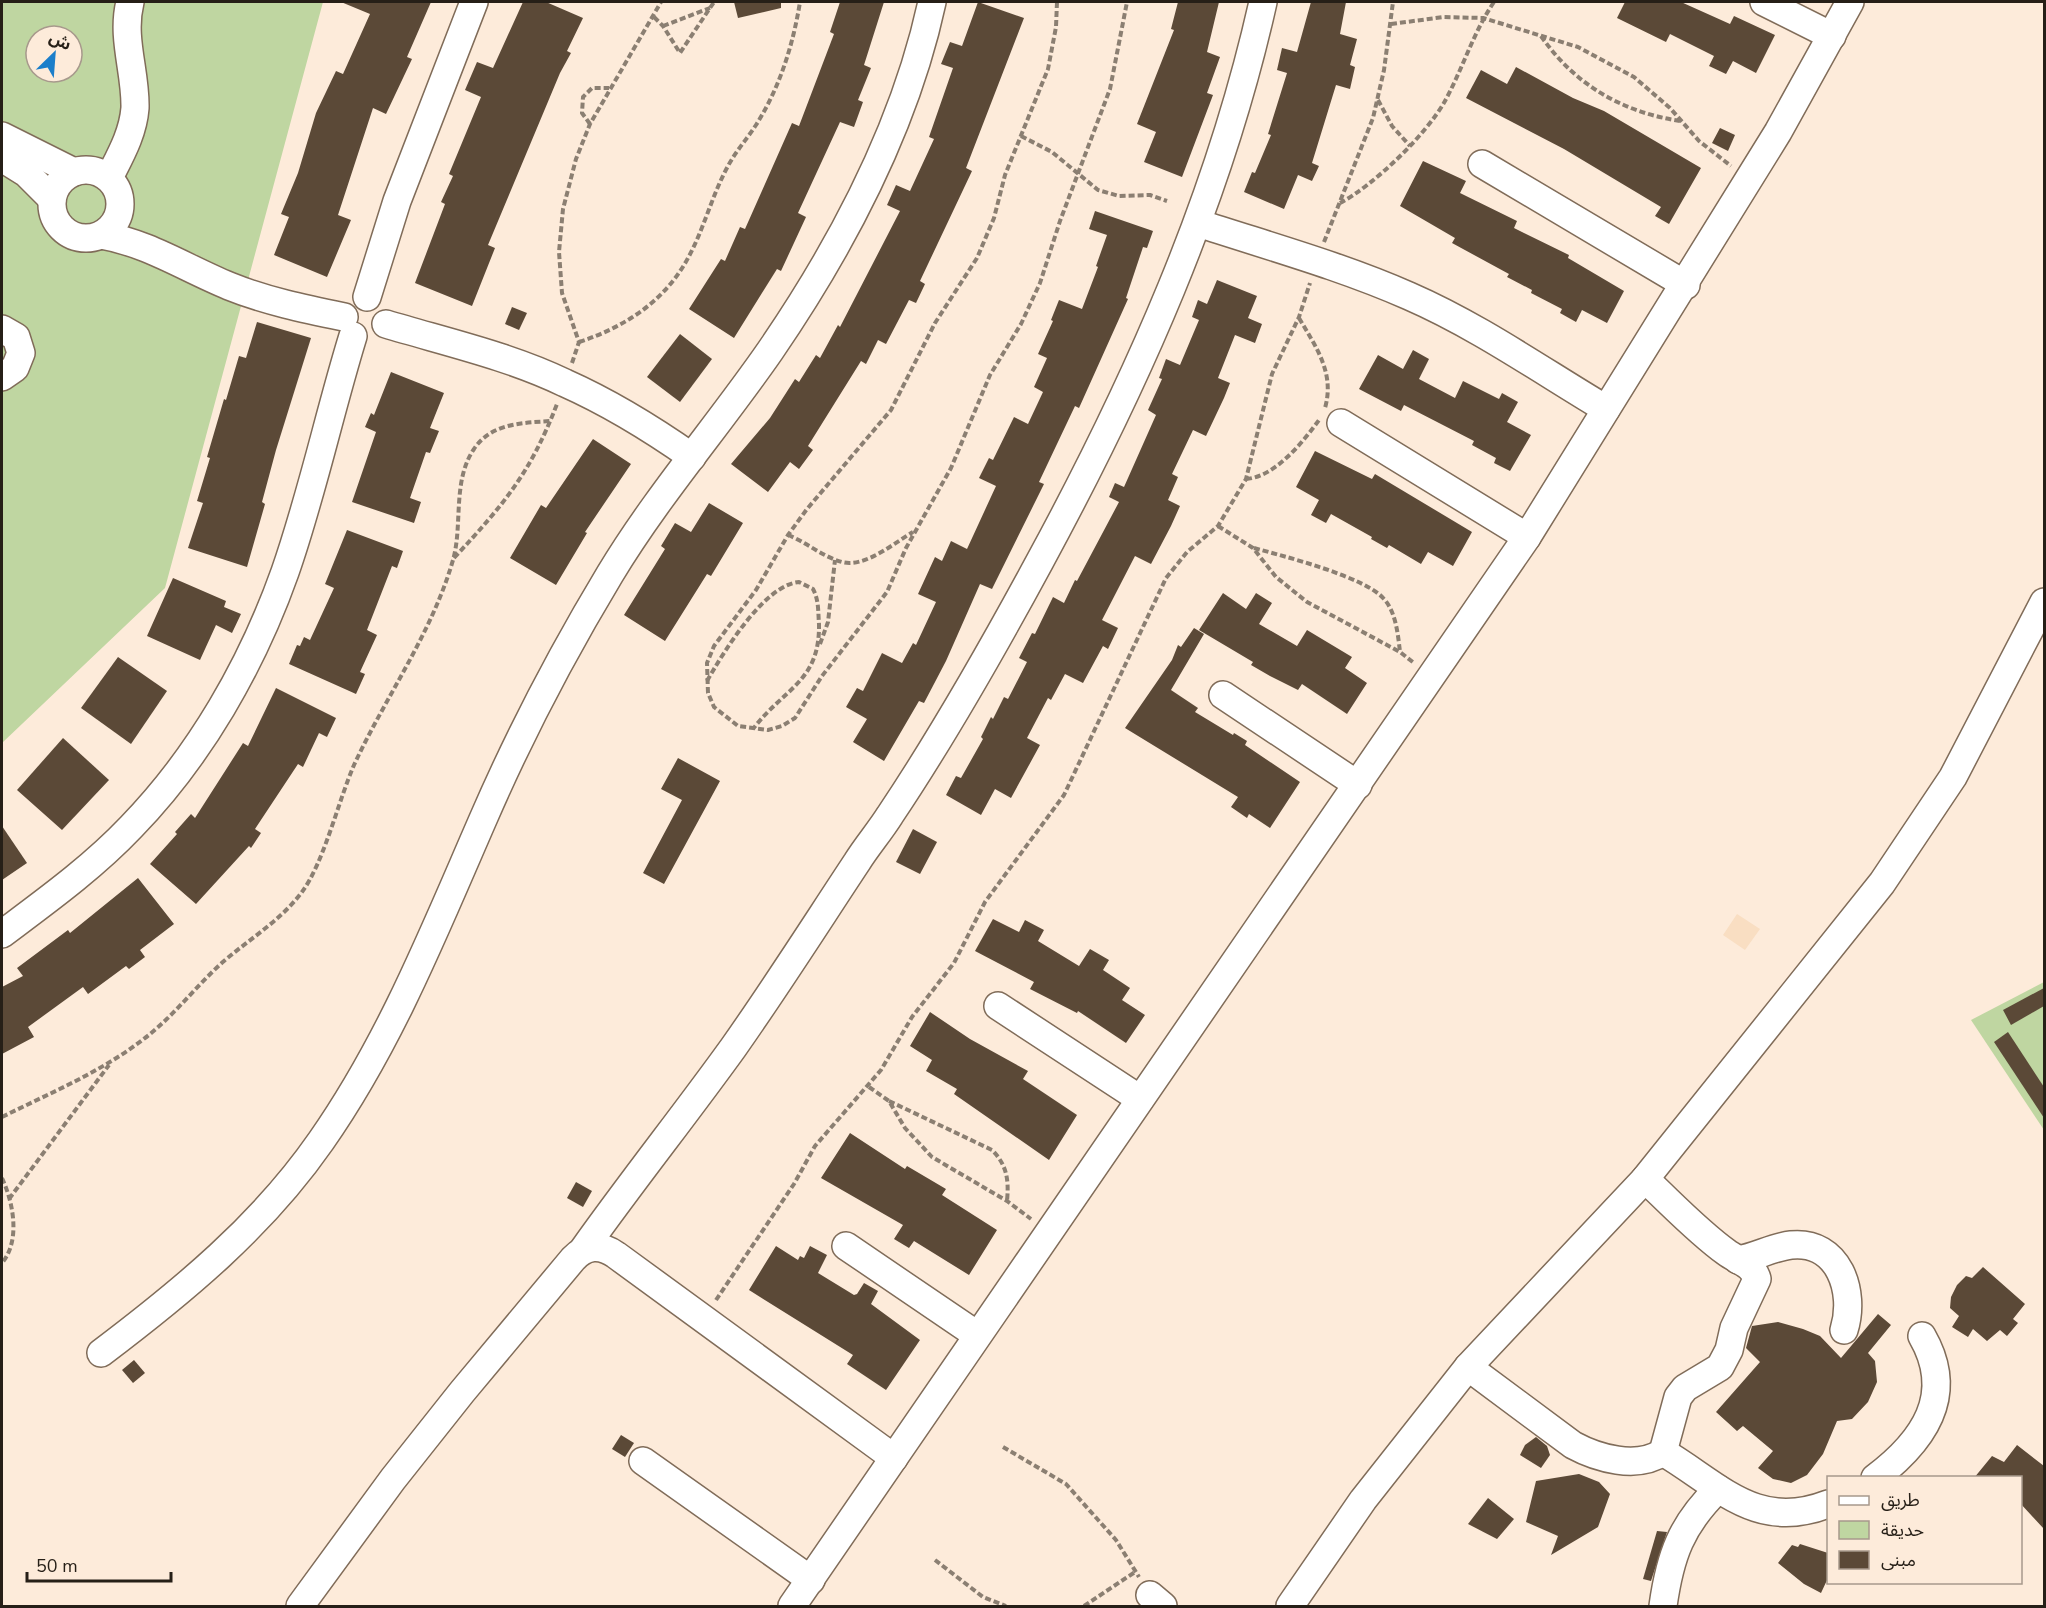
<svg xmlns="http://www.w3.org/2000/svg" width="2046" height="1608" viewBox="0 0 2046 1608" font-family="'Nunito Sans','Noto Sans Arabic',sans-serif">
<rect width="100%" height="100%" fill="#fdebda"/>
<path fill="#f9dec2" d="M 1737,914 L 1760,929 L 1745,950 L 1723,935 Z"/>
<g fill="#bfd6a1" fill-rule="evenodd">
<path d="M 2,2 L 323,2 L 165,588 L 2,743 ZM 36,36 L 72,36 L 72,72 L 36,72 Z"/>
<path d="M 2044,982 L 2044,1130 L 1971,1020 Z"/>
</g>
<g fill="#5b4937">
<path d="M 341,2 L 431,2 L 407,57 L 412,59 L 386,114 L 373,108 L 338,215 L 351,220 L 327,277 L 274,255 L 289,217 L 281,214 L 298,173 L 316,113 L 336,71 L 343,74 L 370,14 Z"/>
<path d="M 523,2 L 546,2 L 583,18 L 567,51 L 571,53 L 560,73 L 488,245 L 495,248 L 472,306 L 415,283 L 445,204 L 441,202 L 453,176 L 449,174 L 481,97 L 465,90 L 477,62 L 493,68 Z"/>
<path d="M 734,2 L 781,2 L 781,8 L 738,18 Z"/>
<path d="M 840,2 L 884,2 L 864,65 L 871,68 L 858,100 L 863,102 L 854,127 L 840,122 L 798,213 L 806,217 L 781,271 L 777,269 L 734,338 L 689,309 L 721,259 L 725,261 L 740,227 L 745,229 L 792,123 L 799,126 L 834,34 L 830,32 Z"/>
<path d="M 978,2 L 1024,18 L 966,168 L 972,171 L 920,281 L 925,284 L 916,303 L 909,300 L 886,344 L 878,340 L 866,364 L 861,361 L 808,446 L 813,450 L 799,469 L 790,462 L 768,492 L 731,464 L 770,418 L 795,379 L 799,382 L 816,355 L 820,358 L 838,325 L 840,327 L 900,211 L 887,205 L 896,185 L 910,191 L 934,139 L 929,137 L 953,68 L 941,64 L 950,42 L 962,46 Z"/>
<path d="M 1178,2 L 1219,2 L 1207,52 L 1220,57 L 1207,93 L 1213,95 L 1182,177 L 1144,162 L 1156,132 L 1137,124 L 1174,30 L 1171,29 Z"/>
<path d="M 1311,2 L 1346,2 L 1340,34 L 1357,39 L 1350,65 L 1355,67 L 1350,89 L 1336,85 L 1312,163 L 1319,166 L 1312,181 L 1298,175 L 1284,209 L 1244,192 L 1252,172 L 1255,173 L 1271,135 L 1268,134 L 1287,73 L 1277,70 L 1282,48 L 1297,52 Z"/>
<path d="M 1625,2 L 1681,2 L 1730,24 L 1734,16 L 1775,35 L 1756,73 L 1733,61 L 1726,74 L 1709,66 L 1714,56 L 1670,34 L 1666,42 L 1617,18 Z"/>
<path d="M 1516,67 L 1573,98 L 1604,111 L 1701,168 L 1669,224 L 1655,216 L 1661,207 L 1564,149 L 1466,98 L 1481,70 L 1507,84 Z"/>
<path d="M 1720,128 L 1735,135 L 1728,151 L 1712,143 Z"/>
<path d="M 1423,161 L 1466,181 L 1460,193 L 1517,221 L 1514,228 L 1569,255 L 1568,258 L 1624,291 L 1607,323 L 1582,310 L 1576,322 L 1560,313 L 1562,309 L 1531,293 L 1532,290 L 1507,277 L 1509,274 L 1452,243 L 1455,238 L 1400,206 Z"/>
<path d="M 1095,211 L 1153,231 L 1147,248 L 1143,247 L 1126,298 L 1128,299 L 1079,408 L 1075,406 L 1039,482 L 1044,484 L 992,589 L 980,584 L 946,661 L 924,703 L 919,701 L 884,761 L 853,742 L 867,719 L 846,707 L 857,688 L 863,691 L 882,653 L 902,663 L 913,643 L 916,645 L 936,602 L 918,594 L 935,557 L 942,561 L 951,541 L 967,549 L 996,486 L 979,478 L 989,458 L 993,460 L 1014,417 L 1028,424 L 1043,392 L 1034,387 L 1047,358 L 1038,354 L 1053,321 L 1051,320 L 1059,300 L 1082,309 L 1098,267 L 1096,266 L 1107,235 L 1089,229 Z"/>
<path d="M 1217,280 L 1257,296 L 1248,318 L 1262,324 L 1255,343 L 1235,335 L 1218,378 L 1230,383 L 1224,398 L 1206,436 L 1193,430 L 1172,474 L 1178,477 L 1168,500 L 1180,506 L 1171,526 L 1151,564 L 1135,556 L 1102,620 L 1118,628 L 1108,649 L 1103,646 L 1083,683 L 1065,674 L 1051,700 L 1048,698 L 1027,738 L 1040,745 L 1011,798 L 995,789 L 981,815 L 946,795 L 956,776 L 961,778 L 983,739 L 981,737 L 991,717 L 993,719 L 1004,697 L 1008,699 L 1027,662 L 1019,658 L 1032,633 L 1035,634 L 1053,597 L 1064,603 L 1075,580 L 1077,581 L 1119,502 L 1109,497 L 1115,483 L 1124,487 L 1156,415 L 1148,410 L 1162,379 L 1159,378 L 1166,359 L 1180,365 L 1199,320 L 1192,317 L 1198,300 L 1207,304 Z"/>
<path d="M 512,307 L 527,313 L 519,330 L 505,324 Z"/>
<path d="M 257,322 L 311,338 L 276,450 L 262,502 L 265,504 L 247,567 L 188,548 L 203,503 L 197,501 L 210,458 L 207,457 L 224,399 L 226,400 L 239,356 L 246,358 Z"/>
<path d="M 680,334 L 712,359 L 680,402 L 647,377 Z"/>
<path d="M 1413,350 L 1429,359 L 1419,379 L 1455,398 L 1463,381 L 1499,399 L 1502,393 L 1518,402 L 1507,422 L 1531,435 L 1510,471 L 1494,463 L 1496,458 L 1472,445 L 1474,441 L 1404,405 L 1401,411 L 1359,389 L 1378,355 L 1403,369 Z"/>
<path d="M 391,372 L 444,393 L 430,428 L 439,431 L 430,453 L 426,452 L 410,498 L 421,502 L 414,523 L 352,502 L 376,432 L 365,427 L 371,413 L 374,415 Z"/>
<path d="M 593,439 L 631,464 L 585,532 L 587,533 L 556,585 L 510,558 L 541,505 L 546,508 Z"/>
<path d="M 1315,451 L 1372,479 L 1375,474 L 1472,532 L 1453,566 L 1428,552 L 1421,564 L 1389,545 L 1387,548 L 1371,539 L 1372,537 L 1331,514 L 1326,523 L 1311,515 L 1319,500 L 1296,487 Z"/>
<path d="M 709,503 L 743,523 L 711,576 L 707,574 L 665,641 L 624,615 L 665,549 L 661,546 L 675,523 L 691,532 Z"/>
<path d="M 347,530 L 403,551 L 397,568 L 392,566 L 367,630 L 377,635 L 360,672 L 365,674 L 356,694 L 289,664 L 297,645 L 300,646 L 304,637 L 310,640 L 334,588 L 325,584 Z"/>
<path d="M 173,578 L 226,601 L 224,607 L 241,614 L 232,633 L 216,625 L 200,660 L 147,636 Z"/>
<path d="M 1223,593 L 1246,609 L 1256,593 L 1272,603 L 1259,624 L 1297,646 L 1307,630 L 1352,657 L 1345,668 L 1367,683 L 1347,714 L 1302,684 L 1298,690 L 1270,676 L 1251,665 L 1253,662 L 1199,630 Z"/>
<path d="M 1194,628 L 1204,634 L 1171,690 L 1198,708 L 1195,712 L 1233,735 L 1234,733 L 1247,741 L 1245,745 L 1300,782 L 1270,828 L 1249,814 L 1247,818 L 1231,807 L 1238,797 L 1125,728 L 1172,660 L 1178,645 L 1181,647 Z"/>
<path d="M 118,657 L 167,691 L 131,744 L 81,708 Z"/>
<path d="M 276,688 L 336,718 L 327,737 L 319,733 L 303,767 L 298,764 L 255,829 L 261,833 L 251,848 L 249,846 L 196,904 L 150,864 L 177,834 L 175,832 L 191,814 L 195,818 L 243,743 L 248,746 Z"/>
<path d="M 63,738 L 109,780 L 62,830 L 17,790 Z"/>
<path d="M 678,758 L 720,781 L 664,884 L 643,873 L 682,800 L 661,789 Z"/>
<path d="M 2,826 L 27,863 L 2,880 Z"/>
<path d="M 913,829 L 937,842 L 920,874 L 896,862 Z"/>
<path d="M 138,878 L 174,924 L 140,950 L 145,957 L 129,969 L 126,966 L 88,994 L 83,987 L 28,1027 L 34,1037 L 2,1054 L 2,987 L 23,976 L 17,968 L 68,930 L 70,933 Z"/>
<path d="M 993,919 L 1019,932 L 1025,920 L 1044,930 L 1038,941 L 1079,966 L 1090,949 L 1109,960 L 1103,970 L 1130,988 L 1122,1000 L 1145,1015 L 1126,1043 L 1078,1011 L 1077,1013 L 1030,989 L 1034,982 L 975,951 Z"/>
<path d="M 2044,988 L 2044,1006 L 2011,1025 L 2003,1010 Z"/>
<path d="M 930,1012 L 970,1039 L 1028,1071 L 1023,1079 L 1077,1115 L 1049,1160 L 954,1094 L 957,1089 L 926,1071 L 932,1060 L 910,1046 Z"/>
<path d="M 2008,1032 L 2044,1087 L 2044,1118 L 1994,1042 Z"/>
<path d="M 850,1133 L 905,1169 L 907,1166 L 946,1189 L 942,1195 L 997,1230 L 969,1275 L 914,1241 L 909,1248 L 894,1239 L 903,1225 L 821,1178 Z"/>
<path d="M 576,1182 L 592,1191 L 583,1207 L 567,1198 Z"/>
<path d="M 776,1246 L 798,1260 L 800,1256 L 804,1258 L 810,1246 L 827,1255 L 818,1273 L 854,1295 L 857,1294 L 864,1283 L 878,1291 L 871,1304 L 920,1340 L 886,1390 L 847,1364 L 853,1355 L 749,1290 Z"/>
<path d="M 1983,1267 L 2025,1304 L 2013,1319 L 2018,1323 L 2007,1336 L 2000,1330 L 1987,1341 L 1973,1329 L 1968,1337 L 1952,1327 L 1959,1316 L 1950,1308 L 1951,1297 L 1957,1285 L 1966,1276 L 1972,1278 Z"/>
<path d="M 1878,1314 L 1891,1325 L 1868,1353 L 1875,1361 L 1877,1382 L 1868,1402 L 1852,1419 L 1837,1421 L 1823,1454 L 1807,1475 L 1791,1483 L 1773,1479 L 1758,1468 L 1773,1451 L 1743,1426 L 1737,1431 L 1716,1412 L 1760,1362 L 1746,1348 L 1752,1326 L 1778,1322 L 1803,1329 L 1820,1336 L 1841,1358 Z"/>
<path d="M 134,1360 L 145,1373 L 133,1383 L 122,1370 Z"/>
<path d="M 621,1435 L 634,1443 L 625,1457 L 612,1449 Z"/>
<path d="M 1536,1437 L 1547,1446 L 1550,1455 L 1541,1468 L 1520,1455 L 1525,1445 Z"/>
<path d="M 2017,1445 L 2044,1466 L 2044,1529 L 2020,1503 L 2020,1478 L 1974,1478 L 1992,1456 L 2004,1462 Z"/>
<path d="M 1579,1474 L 1599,1482 L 1610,1494 L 1598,1527 L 1551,1555 L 1558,1536 L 1526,1522 L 1536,1481 Z"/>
<path d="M 1488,1498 L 1514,1519 L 1497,1539 L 1468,1524 Z"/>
<path d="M 1657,1531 L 1667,1532 L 1651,1581 L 1643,1579 Z"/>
<path d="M 1800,1544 L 1828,1553 L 1828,1578 L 1821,1593 L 1804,1584 L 1778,1563 L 1792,1545 L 1798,1547 Z"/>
</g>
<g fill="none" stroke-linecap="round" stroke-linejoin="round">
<defs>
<g id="minor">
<path d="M 1764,2 L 1832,36"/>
<path d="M 2,136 L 74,172"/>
<path d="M 2,158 L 26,173 L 52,199"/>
<path d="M 1482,164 L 1686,285"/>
<circle cx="86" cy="204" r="34"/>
<path d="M 109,178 C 120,156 133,134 135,108 C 136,72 121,38 130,2"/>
<path d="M 1198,223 C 1268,246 1341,266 1409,296 C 1478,326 1542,371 1606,409"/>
<path d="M 101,235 C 148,243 185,268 229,286 C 266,301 305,309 344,317"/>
<path d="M 367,297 L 397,201 L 474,2"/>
<path d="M 386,324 C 446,342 509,356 565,383 C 610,403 652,429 692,457"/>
<path d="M 2,329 L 16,337 L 21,353 L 15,368 L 2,377"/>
<path d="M 1341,423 L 1527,537"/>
<path d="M 1223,695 L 1358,785"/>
<path d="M 2,934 C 46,901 92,868 131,827 C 200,756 252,665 285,572 C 312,495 329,414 353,336"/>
<path d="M 998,1006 L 1140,1099"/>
<path d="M 846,1246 L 977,1335"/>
<path d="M 583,1250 C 632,1181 684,1116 733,1048 C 776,987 816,924 857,862 C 867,846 880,831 890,815 C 945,733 993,648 1040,561 C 1136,384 1219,199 1263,2"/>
<path d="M 1738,1260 C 1756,1257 1773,1247 1791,1245 C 1839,1240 1856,1292 1844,1330"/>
<path d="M 101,1353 C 183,1291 262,1226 321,1141 C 391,1041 435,929 484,817 C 520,734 563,652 610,574 C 657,496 718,426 770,351 C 842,246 905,127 932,2"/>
<path d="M 1468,1367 L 1573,1445 C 1597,1458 1637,1470 1663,1452 L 1678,1397 L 1685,1388 L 1720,1367 L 1729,1350 L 1734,1328 L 1757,1279 C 1753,1264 1738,1261 1726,1252 C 1697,1231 1671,1203 1645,1179"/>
<path d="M 1663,1452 C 1719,1485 1756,1532 1828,1504"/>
<path d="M 643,1461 L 811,1580"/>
<path d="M 1875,1478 C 1924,1441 1956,1395 1922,1336"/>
<path d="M 1150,1595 L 1163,1606"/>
<path d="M 300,1606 L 393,1479 L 462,1392 L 573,1259 C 586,1245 600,1244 616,1255 L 894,1458"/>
<path d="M 792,1606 L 1527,537 L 1778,132 L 1850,2"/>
<path d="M 1290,1606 L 1363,1500 L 1468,1367 L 1645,1179 L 1882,883 L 1953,777 L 2044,602"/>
<path d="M 1663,1606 C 1670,1556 1681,1525 1718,1489"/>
</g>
</defs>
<use href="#minor" stroke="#806c59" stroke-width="30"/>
<g stroke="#8b7f72" stroke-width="4" stroke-dasharray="6 3" stroke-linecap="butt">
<path d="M 1057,2 L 1056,27 L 1048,69 L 1005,175 L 994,218 L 977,258 L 935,323 L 891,410 L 807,509 L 788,535 L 756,590 L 714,646 L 707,663 L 708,693 L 714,707 L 738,726 L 768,730 L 782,726 L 795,718 L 822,676 L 887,592 L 906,548 L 951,468 L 990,375 L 1021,324 L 1040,283 L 1060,221 L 1110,89 L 1127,2"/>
<path d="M 654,17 L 663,26 L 680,53 L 714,2"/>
<path d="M 1391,24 L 1444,17 L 1483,18 L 1578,47 L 1634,77 L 1670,108 L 1699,141 L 1731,166"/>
<path d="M 663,26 L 710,8"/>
<path d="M 1541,36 C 1575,85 1622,112 1680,121"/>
<path d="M 1378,100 L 1392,126 L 1410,146"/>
<path d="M 590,124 L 582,113 L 583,97 L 592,88 L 609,88"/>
<path d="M 1021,136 L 1052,152 L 1098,190 L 1119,196 L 1150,195 L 1167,201"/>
<path d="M 1340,203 C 1374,185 1426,135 1445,101 C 1463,68 1473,33 1494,2"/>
<path d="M 1324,242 L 1373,118 L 1384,70 L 1393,2"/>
<path d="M 1299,318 C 1316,347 1335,373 1325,408"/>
<path d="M 579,342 C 625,327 665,301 688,258 C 704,229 712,195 728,166 C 736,151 747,139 756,125 C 780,87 793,45 800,2"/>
<path d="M 572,363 L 579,342 L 562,293 L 559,252 L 563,209 L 576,159 L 590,124 L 661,2"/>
<path d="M 1246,479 C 1275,477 1303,442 1319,420"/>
<path d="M 1218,526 L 1253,548 L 1276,577 L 1307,602 L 1400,652 L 1414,663"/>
<path d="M 788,535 C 806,542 823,557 842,562 C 865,568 894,543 913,532"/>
<path d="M 1254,548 C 1283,556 1366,577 1384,599 C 1396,612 1398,635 1400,652"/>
<path d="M 454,558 C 504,504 530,474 557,404"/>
<path d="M 820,644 L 828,622 L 835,560"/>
<path d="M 707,681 C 723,653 764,585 799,582 L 813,589 C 819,600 818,612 819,624 C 820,682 784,688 753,729"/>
<path d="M 869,1087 L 889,1101 L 905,1128 L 932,1157 L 1007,1201 L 1031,1219"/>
<path d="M 889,1101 L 992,1150 C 1007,1165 1009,1180 1007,1201"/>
<path d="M 2,1117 C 52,1092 106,1070 150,1034 C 177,1012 198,984 224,961 C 251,938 281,920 302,892 C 324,862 338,802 354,765 C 386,696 432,633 453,560 C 463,525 452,481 474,449 C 491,423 522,423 550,421"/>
<path d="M 2,1178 C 13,1202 21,1240 2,1263"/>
<path d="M 9,1199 L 109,1065"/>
<path d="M 716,1300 L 794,1184 L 815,1146 L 881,1070 L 912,1017 L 954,963 L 985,902 L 1064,795 L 1166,578 L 1187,552 L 1218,526 L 1246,479 L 1272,374 L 1299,317 L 1310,283"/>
<path d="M 1003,1447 L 1066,1484 L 1116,1540 L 1139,1577"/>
<path d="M 935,1560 L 983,1597 L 1006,1606"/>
<path d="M 1084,1606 L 1135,1572"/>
</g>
<use href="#minor" stroke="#fff" stroke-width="27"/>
</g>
<rect width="2046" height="1608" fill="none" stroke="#261f17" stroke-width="6"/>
<rect x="1827" y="1476" width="195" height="108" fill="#fdebda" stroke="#a7998c" stroke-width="1.5"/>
<rect x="1839" y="1496" width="30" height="9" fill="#ffffff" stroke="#a7998c" stroke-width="1.5"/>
<text x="1881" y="1506" font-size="18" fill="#261f17">طريق</text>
<rect x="1839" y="1521" width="30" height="18" fill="#bfd6a1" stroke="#a7998c" stroke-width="1.5"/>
<text x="1881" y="1536" font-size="18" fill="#261f17">حديقة</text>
<rect x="1839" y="1551" width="30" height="18" fill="#5b4937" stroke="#a7998c" stroke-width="1.5"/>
<text x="1881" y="1566" font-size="18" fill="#261f17">مبنى</text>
<g transform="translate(54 54) rotate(25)"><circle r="28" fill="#fdebda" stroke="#a7998c" stroke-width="1.5"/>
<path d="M0-4.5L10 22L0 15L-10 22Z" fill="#1b7eca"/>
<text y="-9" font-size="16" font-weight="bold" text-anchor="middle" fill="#261f17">ش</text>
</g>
<path d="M27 1572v9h144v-9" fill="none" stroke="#261f17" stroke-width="3"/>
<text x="36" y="1572" font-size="18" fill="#261f17" stroke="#fdebda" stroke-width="4.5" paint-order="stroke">50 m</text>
</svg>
